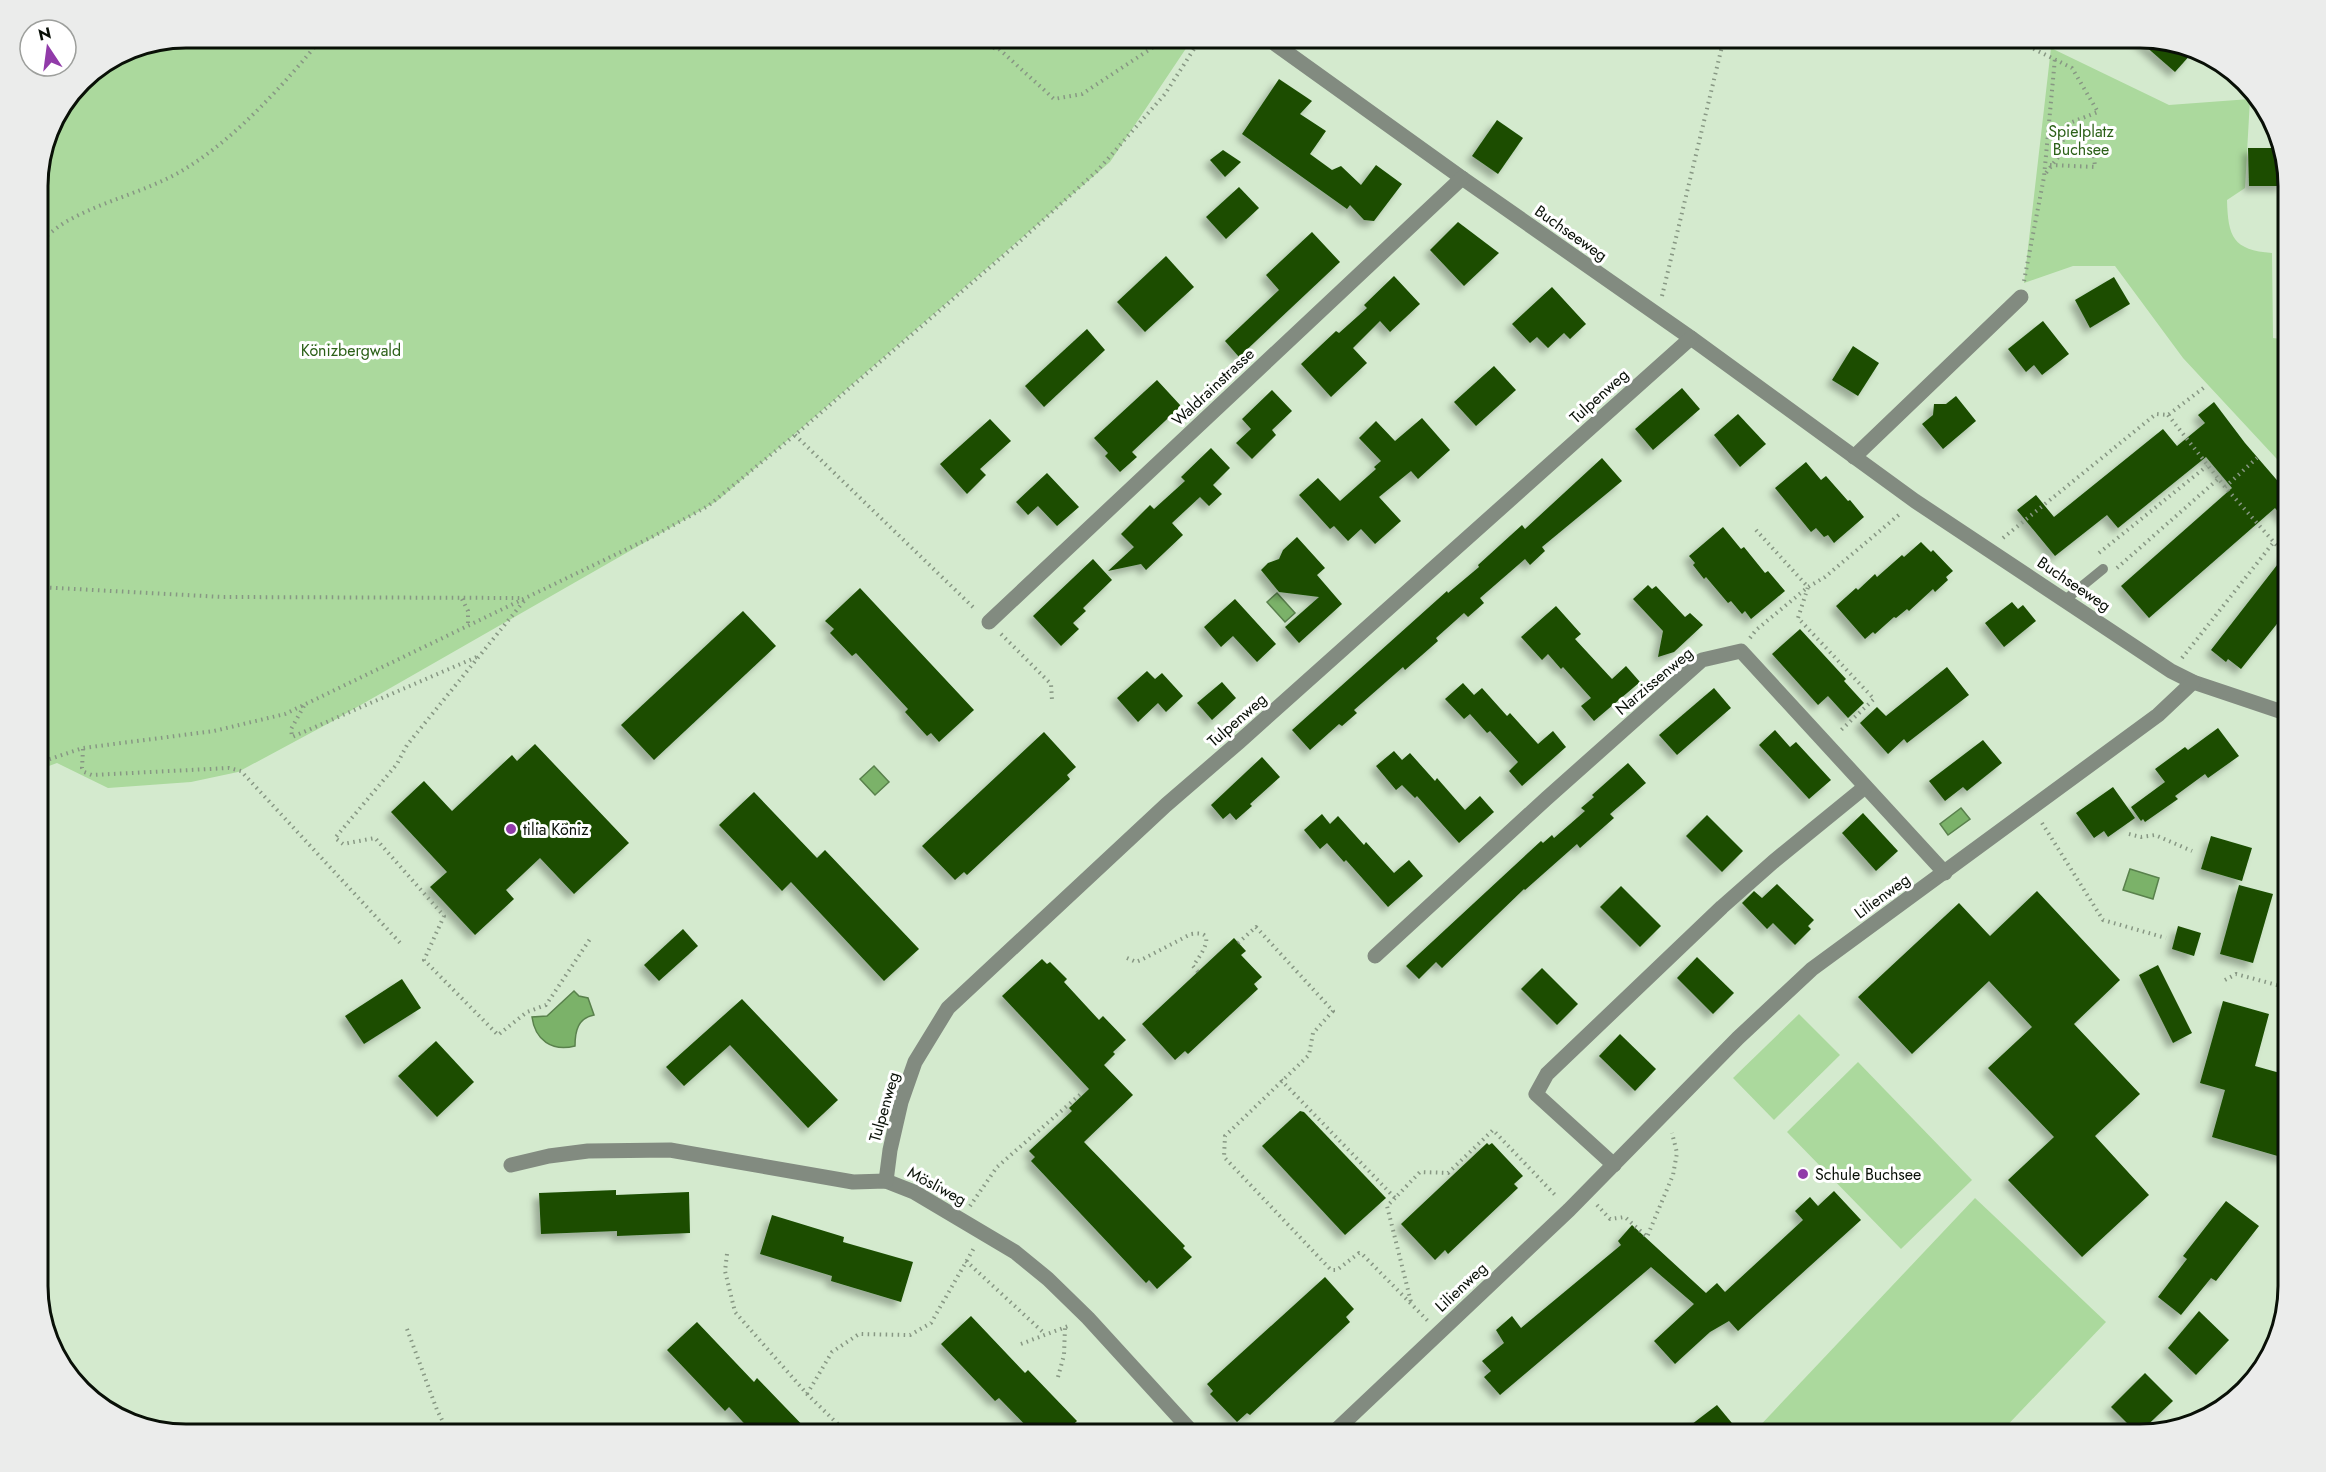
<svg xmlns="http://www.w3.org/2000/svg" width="2326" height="1472" viewBox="0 0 2326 1472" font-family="Jost,sans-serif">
<defs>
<filter id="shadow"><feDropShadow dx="-5.5" dy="5.5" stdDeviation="3" flood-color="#0004"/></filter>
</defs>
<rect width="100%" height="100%" fill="#d4eace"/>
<g fill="#abd99d">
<path d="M 186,38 L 1193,38 L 1110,162 L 717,501 L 331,722 L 238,772 L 191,782 L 108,788 L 57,763 L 38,770 L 38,176 L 49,129 L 81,81 L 129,49 Z"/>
<path d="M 2051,48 L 2169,105 L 2250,99 L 2245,188 L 2227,200 C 2228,237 2233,250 2272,253 L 2273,338 L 2288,340 L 2288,471 L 2183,358 L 2115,266 L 2073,266 L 2024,283 Z"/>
<path d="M 1799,1014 L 1840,1055 L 1774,1120 L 1733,1078 Z"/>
<path d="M 1858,1062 L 1972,1180 L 1901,1249 L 1787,1132 Z"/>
<path d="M 1975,1198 L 2106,1322 L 1999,1434 L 1757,1434 L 1754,1432 Z"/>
</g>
<g fill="#7bb269" stroke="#59814c" stroke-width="1.5">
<path d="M 1277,593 L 1295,613 L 1285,622 L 1267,602 Z"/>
<path d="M 874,766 L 889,782 L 875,795 L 860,779 Z"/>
<path d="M 1961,808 L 1970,819 L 1948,835 L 1940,824 Z"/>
<path d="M 2130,869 L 2159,878 L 2153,899 L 2123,890 Z"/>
<path d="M 574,991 L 579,996 L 588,998 L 594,1015 C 578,1018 575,1031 575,1046 C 552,1052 535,1040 532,1017 L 547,1016 Z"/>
</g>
<g fill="#1a4e00" filter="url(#shadow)">
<path d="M 2136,38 L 2140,38 L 2192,53 L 2175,72 Z"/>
<path d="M 1279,79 L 1312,101 L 1300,114 L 1326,131 L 1310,154 L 1332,170 L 1341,166 L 1361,185 L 1376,165 L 1402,184 L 1374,221 L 1364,220 L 1350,205 L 1347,209 L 1242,134 Z"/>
<path d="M 1497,120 L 1523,138 L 1498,174 L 1472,156 Z"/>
<path d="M 2248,148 L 2278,148 L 2288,182 L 2283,182 L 2283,186 L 2249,186 Z"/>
<path d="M 1223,150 L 1241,162 L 1225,177 L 1210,160 Z"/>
<path d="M 1239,187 L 1259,208 L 1226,239 L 1206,217 Z"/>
<path d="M 1458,222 L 1499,253 L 1464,286 L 1430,250 Z"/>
<path d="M 1312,232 L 1340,262 L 1239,357 L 1225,341 L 1279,290 L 1266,275 Z"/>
<path d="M 1166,256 L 1194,287 L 1145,332 L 1117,302 Z"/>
<path d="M 1394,276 L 1420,304 L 1390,332 L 1380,321 L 1353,348 L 1367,363 L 1331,397 L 1301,364 L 1336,331 L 1339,333 L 1367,308 L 1364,305 Z"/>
<path d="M 2114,277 L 2130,304 L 2090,328 L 2075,300 Z"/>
<path d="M 1552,287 L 1586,324 L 1570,339 L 1564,333 L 1548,348 L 1537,337 L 1530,343 L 1512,324 Z"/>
<path d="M 2043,321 L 2069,354 L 2042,375 L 2034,365 L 2026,372 L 2008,349 Z"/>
<path d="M 1087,329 L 1105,350 L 1044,407 L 1025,386 Z"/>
<path d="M 1853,346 L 1879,363 L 1858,396 L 1832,380 Z"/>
<path d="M 1494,366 L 1516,390 L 1476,426 L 1454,402 Z"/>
<path d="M 1157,380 L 1181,406 L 1132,452 L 1137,457 L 1120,472 L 1105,456 L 1108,453 L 1094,438 Z"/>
<path d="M 1682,388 L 1700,409 L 1653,450 L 1635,429 Z"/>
<path d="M 1272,390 L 1292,411 L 1272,430 L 1276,435 L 1252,459 L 1236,443 L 1251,429 L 1242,419 Z"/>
<path d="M 1956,396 L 1976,421 L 1943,449 L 1922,424 L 1933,415 L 1934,404 L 1946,404 Z"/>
<path d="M 2214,402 L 2245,443 L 2288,493 L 2288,524 L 2275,508 L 2149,618 L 2121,586 L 2232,488 L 2206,457 L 2118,528 L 2107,515 L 2055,556 L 2017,510 L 2036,495 L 2054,517 L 2163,429 L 2177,446 L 2205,423 L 2198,415 Z"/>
<path d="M 1738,414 L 1766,444 L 1740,467 L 1714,435 Z"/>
<path d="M 1422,418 L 1450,450 L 1418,479 L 1411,471 L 1379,497 L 1401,521 L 1375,544 L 1361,529 L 1348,541 L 1334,526 L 1330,529 L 1299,495 L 1318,478 L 1340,501 L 1376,469 L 1374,467 L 1381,461 L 1359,438 L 1376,421 L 1395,441 Z"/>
<path d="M 990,419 L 1011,441 L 980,469 L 986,475 L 967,494 L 940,464 Z"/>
<path d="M 1211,448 L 1230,468 L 1213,485 L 1222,494 L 1209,506 L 1200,497 L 1172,523 L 1183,535 L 1146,570 L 1141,564 L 1108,571 L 1134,547 L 1121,534 L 1150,505 L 1154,509 L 1185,481 L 1181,477 Z"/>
<path d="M 1602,458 L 1622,481 L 1542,547 L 1545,551 L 1530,565 L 1525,559 L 1480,598 L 1484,603 L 1468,617 L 1464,613 L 1436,638 L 1438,641 L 1405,670 L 1403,667 L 1354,710 L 1357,713 L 1342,726 L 1339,724 L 1310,750 L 1292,730 L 1447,591 L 1448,593 L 1479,567 L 1478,565 L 1522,525 L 1525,529 Z"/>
<path d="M 1806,462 L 1821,480 L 1826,476 L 1848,501 L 1850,500 L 1864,517 L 1834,543 L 1828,535 L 1824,537 L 1816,528 L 1811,532 L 1775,488 Z"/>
<path d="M 1047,473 L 1079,507 L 1057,526 L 1038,506 L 1028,515 L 1016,502 Z"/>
<path d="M 1723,527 L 1741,549 L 1744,547 L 1765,573 L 1768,571 L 1785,591 L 1751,619 L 1745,611 L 1742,614 L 1731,601 L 1728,603 L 1706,577 L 1704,579 L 1693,565 L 1695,563 L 1689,556 Z"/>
<path d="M 1297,537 L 1325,568 L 1317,575 L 1342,604 L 1299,643 L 1285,627 L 1319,597 L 1279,592 L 1261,570 L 1268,563 L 1279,559 L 1283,550 Z"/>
<path d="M 1921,542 L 1931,552 L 1933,550 L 1953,571 L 1946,577 L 1948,580 L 1935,592 L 1933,589 L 1909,611 L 1907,609 L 1896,618 L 1894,617 L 1875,634 L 1873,632 L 1865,639 L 1836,606 L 1856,588 L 1858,590 L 1875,574 L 1877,577 L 1902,555 L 1904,557 Z"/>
<path d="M 2288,551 L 2288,610 L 2241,669 L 2228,659 L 2226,662 L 2211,650 Z"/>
<path d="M 1093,559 L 1112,580 L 1083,608 L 1086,611 L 1073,623 L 1079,629 L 1061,646 L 1033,616 Z"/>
<path d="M 1648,585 L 1652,589 L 1656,586 L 1685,617 L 1690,613 L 1703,625 L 1674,652 L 1658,657 L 1663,631 L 1633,599 Z"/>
<path d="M 860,588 L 974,710 L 939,742 L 931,733 L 927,736 L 905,712 L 908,709 L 856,653 L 852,656 L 830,633 L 834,629 L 825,621 Z"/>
<path d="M 1235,599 L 1276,644 L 1257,662 L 1233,636 L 1221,647 L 1204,627 Z"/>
<path d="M 2012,602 L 2018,609 L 2023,605 L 2036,621 L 2004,647 L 1985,623 Z"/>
<path d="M 1556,606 L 1581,634 L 1575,639 L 1612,679 L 1626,666 L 1640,682 L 1594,721 L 1581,706 L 1591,698 L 1563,667 L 1561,669 L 1548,654 L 1542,660 L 1521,637 Z"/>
<path d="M 743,611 L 776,646 L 654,760 L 621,725 Z"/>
<path d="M 1800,629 L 1846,679 L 1844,681 L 1864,703 L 1848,718 L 1828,696 L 1818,705 L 1772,654 Z"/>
<path d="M 1947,667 L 1969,695 L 1907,743 L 1904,739 L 1888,754 L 1860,723 L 1877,707 L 1886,716 Z"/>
<path d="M 1147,671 L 1155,679 L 1162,673 L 1183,696 L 1166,712 L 1158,703 L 1138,722 L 1117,698 Z"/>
<path d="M 1222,682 L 1236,698 L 1212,720 L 1197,703 Z"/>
<path d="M 1463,683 L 1474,695 L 1482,688 L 1507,716 L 1510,713 L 1538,744 L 1553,731 L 1566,747 L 1522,786 L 1509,771 L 1518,762 L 1490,731 L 1487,733 L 1470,714 L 1464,719 L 1445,699 Z"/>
<path d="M 1714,688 L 1731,708 L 1677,755 L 1659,735 Z"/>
<path d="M 2218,728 L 2239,756 L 2208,778 L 2205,774 L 2175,796 L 2178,799 L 2145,822 L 2143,819 L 2141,821 L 2131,807 L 2165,782 L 2155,769 L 2185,747 L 2188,750 Z"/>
<path d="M 1775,730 L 1790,747 L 1796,742 L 1831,780 L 1809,799 L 1759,745 Z"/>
<path d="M 1044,732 L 1076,767 L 1067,775 L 1070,779 L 967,875 L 964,872 L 955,880 L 922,846 Z"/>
<path d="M 1983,740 L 2002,763 L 1967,791 L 1963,787 L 1945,801 L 1929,781 Z"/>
<path d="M 535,744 L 629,843 L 574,894 L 540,858 L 506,890 L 514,899 L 475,935 L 430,887 L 447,872 L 391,812 L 424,781 L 452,811 L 512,755 L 517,761 Z"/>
<path d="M 1394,751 L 1402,760 L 1410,753 L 1435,781 L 1437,778 L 1465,810 L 1480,796 L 1494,812 L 1459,843 L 1417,796 L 1415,798 L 1402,785 L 1396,790 L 1376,766 Z"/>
<path d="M 1262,757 L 1280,777 L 1250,804 L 1252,806 L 1236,820 L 1230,813 L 1223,819 L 1211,805 Z"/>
<path d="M 1628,763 L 1646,783 L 1610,814 L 1614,818 L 1580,848 L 1577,844 L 1525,890 L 1524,889 L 1442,968 L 1436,962 L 1419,979 L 1406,966 L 1541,841 L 1543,843 L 1552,835 L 1554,838 L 1585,811 L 1581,808 L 1594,797 L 1592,795 Z"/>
<path d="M 2113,787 L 2135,818 L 2108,837 L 2104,831 L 2094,838 L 2076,813 Z"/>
<path d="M 754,792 L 817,858 L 825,850 L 919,949 L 884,981 L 791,882 L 782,891 L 719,825 Z"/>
<path d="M 1863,813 L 1898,851 L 1876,871 L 1842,833 Z"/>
<path d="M 1322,814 L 1330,824 L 1338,816 L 1364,845 L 1366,842 L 1394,873 L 1409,860 L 1423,876 L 1388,907 L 1346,860 L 1344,862 L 1327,843 L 1320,849 L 1304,830 Z"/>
<path d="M 1707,815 L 1743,851 L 1722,872 L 1686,836 Z"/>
<path d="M 2211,836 L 2252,848 L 2242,881 L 2201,869 Z"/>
<path d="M 1777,884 L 1814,920 L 1808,926 L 1811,929 L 1795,945 L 1773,923 L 1767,929 L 1742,903 L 1754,891 L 1762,898 Z"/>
<path d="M 2239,885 L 2273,894 L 2253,963 L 2220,954 Z"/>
<path d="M 1621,886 L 1661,926 L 1640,947 L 1600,907 Z"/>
<path d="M 2037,891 L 2120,980 L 2074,1024 L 2140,1094 L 2095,1136 L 2149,1195 L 2082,1257 L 2008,1180 L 2054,1137 L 1988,1068 L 2032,1027 L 1989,981 L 1912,1054 L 1858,997 L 1959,903 L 1990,936 Z"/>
<path d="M 2178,926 L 2201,933 L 2194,956 L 2172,949 Z"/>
<path d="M 683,929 L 698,946 L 659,981 L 644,965 Z"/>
<path d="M 1234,938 L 1246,951 L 1241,955 L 1262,977 L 1254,984 L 1258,989 L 1188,1054 L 1185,1051 L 1175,1060 L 1142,1024 Z"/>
<path d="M 1697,957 L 1734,993 L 1713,1014 L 1677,978 Z"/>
<path d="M 1042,959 L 1047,964 L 1050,962 L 1067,979 L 1064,982 L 1099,1020 L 1103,1016 L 1126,1040 L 1113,1052 L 1115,1054 L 1104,1065 L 1133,1095 L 1084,1142 L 1185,1246 L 1183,1248 L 1192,1257 L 1157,1289 L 1149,1280 L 1146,1283 L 1031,1161 L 1035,1157 L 1029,1151 L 1072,1111 L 1069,1108 L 1089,1089 L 1002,996 Z"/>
<path d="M 2158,965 L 2192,1033 L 2173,1043 L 2139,975 Z"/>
<path d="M 1542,968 L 1578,1004 L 1557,1025 L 1521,989 Z"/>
<path d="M 402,979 L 421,1008 L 364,1044 L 345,1016 Z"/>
<path d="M 742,999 L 838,1100 L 808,1128 L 730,1045 L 684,1086 L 666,1067 Z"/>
<path d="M 2223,1001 L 2269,1014 L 2255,1066 L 2280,1073 L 2278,1078 L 2288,1080 L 2288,1159 L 2212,1137 L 2225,1090 L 2200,1083 Z"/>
<path d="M 1620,1034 L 1656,1069 L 1635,1091 L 1599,1056 Z"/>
<path d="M 436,1041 L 474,1082 L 437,1117 L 398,1076 Z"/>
<path d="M 1300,1111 L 1304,1112 L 1386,1198 L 1345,1235 L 1262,1146 Z"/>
<path d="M 1487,1143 L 1489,1145 L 1492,1143 L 1523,1176 L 1514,1184 L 1518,1188 L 1448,1254 L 1445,1250 L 1435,1260 L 1401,1224 Z"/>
<path d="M 616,1190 L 616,1195 L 689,1192 L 690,1233 L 617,1236 L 617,1231 L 541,1234 L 539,1193 Z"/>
<path d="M 1834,1191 L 1861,1220 L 1738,1331 L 1729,1321 L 1710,1332 L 1675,1364 L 1654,1341 L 1694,1304 L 1651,1267 L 1500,1395 L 1484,1377 L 1491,1371 L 1482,1361 L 1504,1343 L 1496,1330 L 1512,1316 L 1521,1328 L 1621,1245 L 1618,1241 L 1632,1225 L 1706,1293 L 1717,1283 L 1725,1292 L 1803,1220 L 1795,1211 L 1810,1197 L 1818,1206 Z"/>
<path d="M 2226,1201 L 2259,1226 L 2216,1281 L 2211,1278 L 2181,1315 L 2158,1297 L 2187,1259 L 2183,1256 Z"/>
<path d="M 772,1215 L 844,1237 L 843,1242 L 913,1262 L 901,1302 L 831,1281 L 832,1276 L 760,1254 Z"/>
<path d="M 1325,1277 L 1354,1309 L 1346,1317 L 1350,1322 L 1250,1415 L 1247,1413 L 1237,1422 L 1210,1394 L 1213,1391 L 1207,1384 Z"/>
<path d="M 2199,1311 L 2229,1340 L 2196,1375 L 2168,1348 Z"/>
<path d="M 971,1316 L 1025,1373 L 1028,1370 L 1077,1421 L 1063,1434 L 1034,1434 L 999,1398 L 995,1401 L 941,1344 Z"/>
<path d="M 697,1322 L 754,1382 L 757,1378 L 811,1434 L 754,1434 L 729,1407 L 725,1411 L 667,1350 Z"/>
<path d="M 2145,1373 L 2173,1401 L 2138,1434 L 2111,1407 Z"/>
<path d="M 1717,1405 L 1741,1434 L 1679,1434 Z"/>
</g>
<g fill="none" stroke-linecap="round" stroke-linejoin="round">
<g stroke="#879783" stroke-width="4" stroke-dasharray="1.5 4.5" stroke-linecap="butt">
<path d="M 940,38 L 999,49 L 1054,99 L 1082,94 L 1167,38"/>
<path d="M 2012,38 L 2072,68 L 2098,112 L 2067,124 L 2059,156 L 2046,173"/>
<path d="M 2050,165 L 2095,167 L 2092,137 L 2064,132"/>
<path d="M 38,243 C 48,235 59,225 71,219 C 108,199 152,190 188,167 C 238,136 285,83 322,38"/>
<path d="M 2024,281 L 2044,177 L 2055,58"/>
<path d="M 1662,296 L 1724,38"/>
<path d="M 2168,415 L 2225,487 L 2288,558"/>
<path d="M 795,435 L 976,610"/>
<path d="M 2225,487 L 2257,458"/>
<path d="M 1756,530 L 1808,587 L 1798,618 L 1874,699 L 1840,731"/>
<path d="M 2003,538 L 2156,414 L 2168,415 L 2206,386"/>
<path d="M 2099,553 L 2207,466"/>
<path d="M 2282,553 L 2288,546"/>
<path d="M 2117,568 L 2218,479"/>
<path d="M 38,587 L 223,597 L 523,598"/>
<path d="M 462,599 L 468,611 L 468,626"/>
<path d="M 524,601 L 407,745 L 397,764 L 335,838 L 343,844 L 375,838 L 444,916 L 424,960 L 498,1035 L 527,1012 L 546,1005 L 590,939"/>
<path d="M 1001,634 L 1051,684 L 1052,700"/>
<path d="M 1750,638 L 1756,630 L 1808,587 L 1825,577 L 1901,513"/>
<path d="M 2182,658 L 2273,543"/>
<path d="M 304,706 L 291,729 L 292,737 L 479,656"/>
<path d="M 83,749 L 82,768 L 84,772 L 92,775 L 229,768 L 241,771 L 402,945"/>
<path d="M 38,763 L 83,748 L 214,731 L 285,714 L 654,536 L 708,506 L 795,435 L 1018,243 L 1097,171 L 1165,94 L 1201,38"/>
<path d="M 2042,823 L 2103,920 L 2166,938"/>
<path d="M 2129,834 L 2141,837 L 2155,835 L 2192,851"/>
<path d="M 1238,943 L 1256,927 L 1333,1011 L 1313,1033 L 1309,1055 L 1225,1136 L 1224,1157 L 1331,1270 L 1337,1270 L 1359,1253 L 1363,1255 L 1428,1321"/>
<path d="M 1127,958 L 1136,962 L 1141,960 L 1191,934 C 1220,929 1200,956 1193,966 L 1198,972"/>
<path d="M 2225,980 L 2236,974 L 2288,988"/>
<path d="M 1281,1080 L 1395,1198 L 1420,1172 L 1448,1173 L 1493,1130 L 1557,1197"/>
<path d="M 1395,1198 L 1387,1206 L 1411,1302"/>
<path d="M 1597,1205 L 1610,1219 L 1625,1217 L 1647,1237 L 1673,1175 L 1677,1153 L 1672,1133"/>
<path d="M 970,1206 L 997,1167 L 1083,1092"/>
<path d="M 727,1254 L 725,1271 L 735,1312 L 807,1394 L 848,1434"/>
<path d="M 966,1261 L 1045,1334"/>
<path d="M 407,1329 L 437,1410 L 449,1434"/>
<path d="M 1021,1344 L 1071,1325"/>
<path d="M 1058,1377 L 1064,1355 L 1065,1327"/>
<path d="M 807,1394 L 832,1352 L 859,1334 L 910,1335 L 931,1323 L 974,1248"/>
</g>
<path stroke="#828b80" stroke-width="10" d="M 2065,600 L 2103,569"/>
<g stroke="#828b80" stroke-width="15">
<path d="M 1267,38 L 1462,178 L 1691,338 L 1915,501 L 2171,671 L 2193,682 L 2288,714"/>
<path d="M 1854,457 L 2021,297"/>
<path d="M 989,622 L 1462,178"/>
<path d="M 1375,956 L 1547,798 L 1702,660 L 1741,651 L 1945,873"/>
<path d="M 511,1165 L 549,1156 L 588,1151 L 670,1150 L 853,1182 L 886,1181 L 914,1192 L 1015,1252 L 1048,1279 L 1088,1318 L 1194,1434"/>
<path d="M 1614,1165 L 1536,1094 L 1547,1074 L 1722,907 L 1773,862 L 1865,787"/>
<path d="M 886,1181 L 890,1150 L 901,1102 L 915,1062 L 948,1008 L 1166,805 L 1239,742 L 1691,338"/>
<path d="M 1332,1434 L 1569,1210 L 1738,1038 L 1812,969 L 2158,715 L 2193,682"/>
</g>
</g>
<g fill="#913ba9" stroke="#fff" stroke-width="2">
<circle cx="511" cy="829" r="6"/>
<circle cx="1803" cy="1174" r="6"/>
</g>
<g text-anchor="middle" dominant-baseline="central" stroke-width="6" stroke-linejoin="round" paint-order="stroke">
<g font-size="16" fill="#2c6018" stroke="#fff">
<text x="2081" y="131">Spielplatz<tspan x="2081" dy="18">Buchsee</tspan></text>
<text x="351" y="350">Könizbergwald</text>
</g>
<g font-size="16" fill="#091007" stroke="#fff">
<text transform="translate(1571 233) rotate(35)">Buchseeweg</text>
<text transform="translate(1213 387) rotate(-43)">Waldrainstrasse</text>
<text transform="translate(1599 396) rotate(-42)">Tulpenweg</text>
<text transform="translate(2074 584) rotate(34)">Buchseeweg</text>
<text transform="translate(1654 681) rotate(-40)">Narzissenweg</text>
<text transform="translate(1237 720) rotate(-41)">Tulpenweg</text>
<text transform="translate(1882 896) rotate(-36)">Lilienweg</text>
<text transform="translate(884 1107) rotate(-74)">Tulpenweg</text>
<text transform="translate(937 1186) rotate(28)">Mösliweg</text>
<text transform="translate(1461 1287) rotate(-43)">Lilienweg</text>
</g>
<g font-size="16" fill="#091007" stroke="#fff" text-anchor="start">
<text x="523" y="829">tilia Köniz</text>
<text x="1815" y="1174">Schule Buchsee</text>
</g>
</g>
<path d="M0 0H2326V1472H0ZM186 48H2140A138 138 0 0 1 2278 186V1286A138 138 0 0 1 2140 1424H186A138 138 0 0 1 48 1286V186A138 138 0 0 1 186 48Z" fill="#ebeceb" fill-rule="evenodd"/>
<path fill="none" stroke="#091007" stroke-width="3" d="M186 48H2140A138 138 0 0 1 2278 186V1286A138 138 0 0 1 2140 1424H186A138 138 0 0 1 48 1286V186A138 138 0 0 1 186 48Z"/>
<g transform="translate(48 48) rotate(347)"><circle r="28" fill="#ffffff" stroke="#9d9f9c" stroke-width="1.5"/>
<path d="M0-4.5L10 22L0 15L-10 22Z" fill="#913ba9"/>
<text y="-9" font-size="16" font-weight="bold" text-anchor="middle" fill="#091007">N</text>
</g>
</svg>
